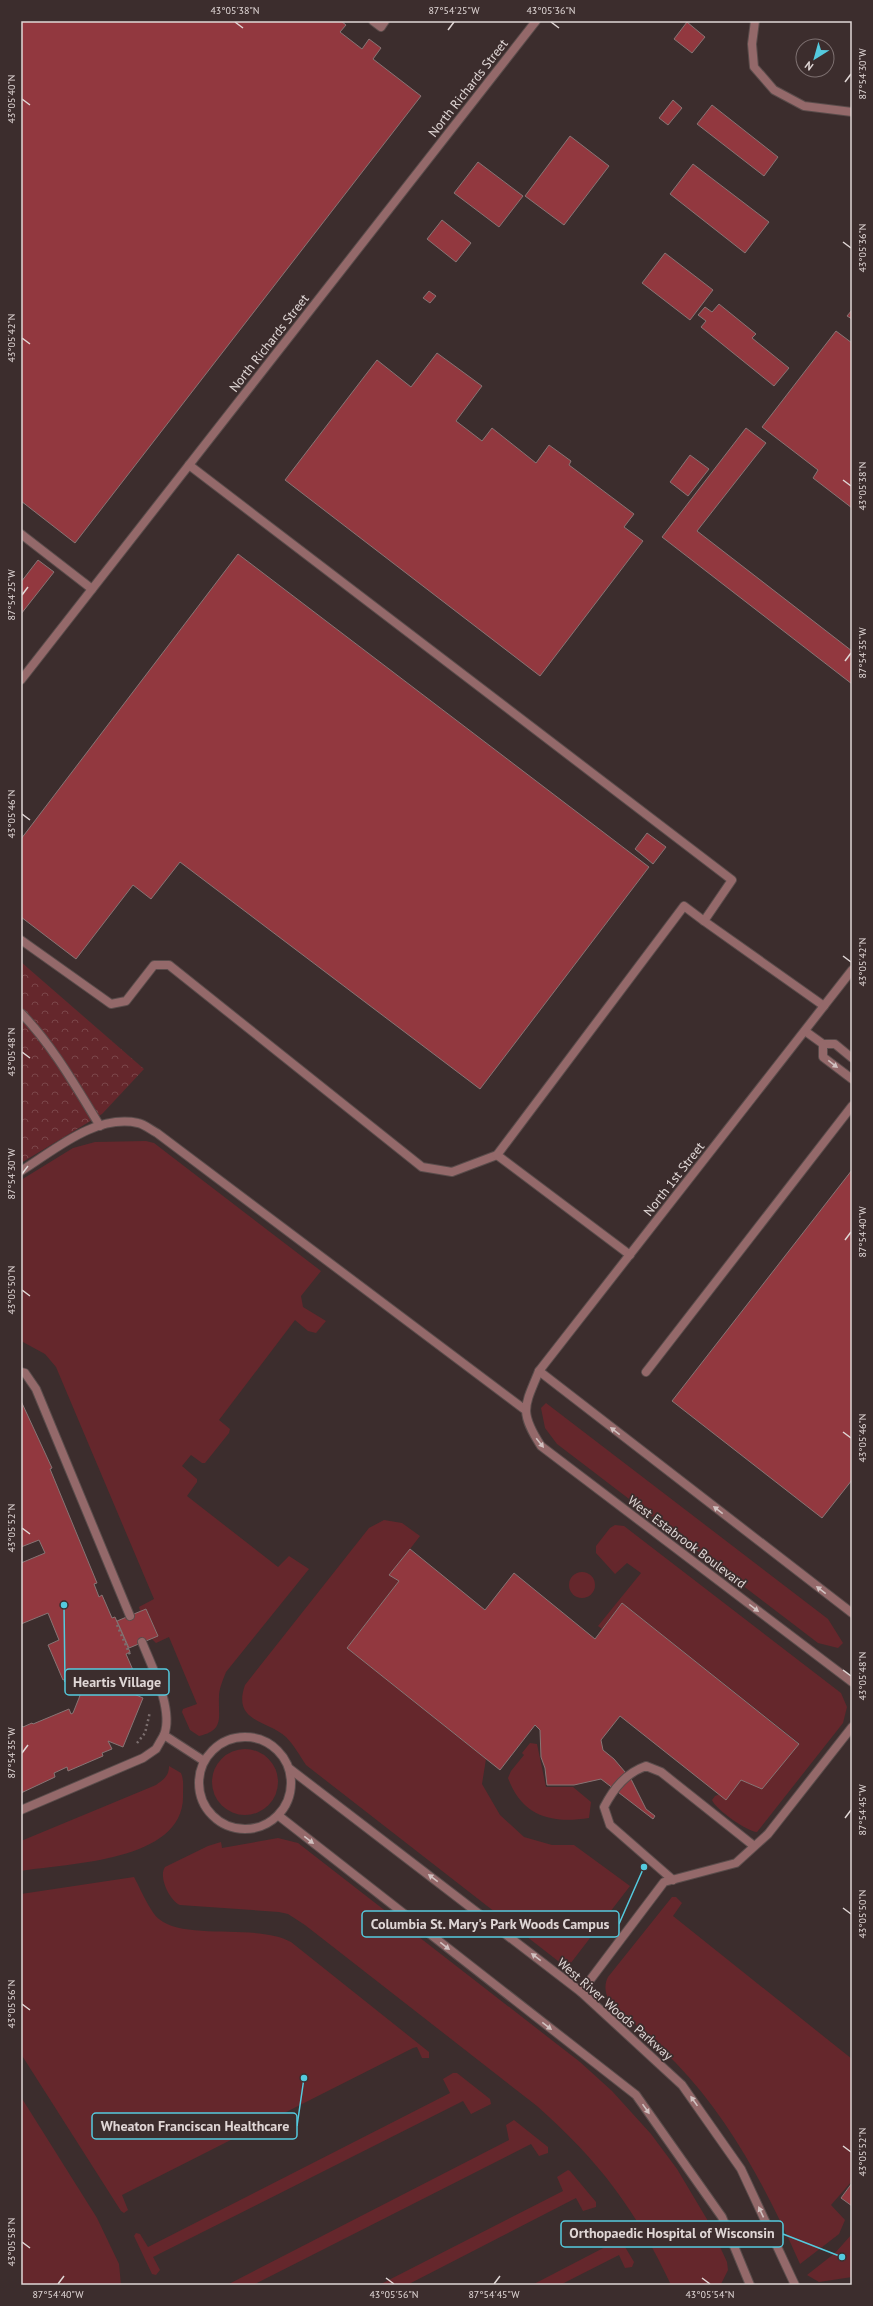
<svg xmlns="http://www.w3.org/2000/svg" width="873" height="2306" viewBox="0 0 873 2306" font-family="'PT Sans',sans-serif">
<defs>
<pattern id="forest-crowns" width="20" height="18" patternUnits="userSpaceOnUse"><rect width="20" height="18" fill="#65272c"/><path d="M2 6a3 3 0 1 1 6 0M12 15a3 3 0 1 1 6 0" fill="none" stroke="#7b464a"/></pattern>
</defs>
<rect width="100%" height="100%" fill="#3c2d2d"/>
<g fill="#65272c">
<path d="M 146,1141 L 154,1143 L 321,1271 L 301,1296 L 303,1307 L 326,1321 L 316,1333 L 308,1331 L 295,1320 L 219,1420 L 230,1429 L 229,1433 L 205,1463 L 202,1463 L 191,1455 L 182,1466 L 197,1479 L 197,1482 L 187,1496 L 278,1567 L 289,1556 L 309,1569 L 226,1672 C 223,1680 219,1688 219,1697 C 218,1717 225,1730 199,1736 L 190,1730 L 182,1712 L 183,1709 L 197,1704 L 169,1637 L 156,1643 L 151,1638 L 158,1636 L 146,1609 L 140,1611 L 139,1607 L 154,1599 L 56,1367 L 45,1354 L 21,1341 L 21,1180 L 73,1148 L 95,1142 Z"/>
<path d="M 546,1403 L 828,1619 L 843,1643 L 838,1648 L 818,1643 L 557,1444 L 545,1428 L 541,1408 Z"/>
<path d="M 384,1520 L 402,1523 L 420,1536 L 390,1575 L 399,1581 L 347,1648 L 486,1759 L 482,1784 L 500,1815 L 524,1837 L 552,1845 L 574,1845 L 630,1886 L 567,1968 L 306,1765 C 300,1756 294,1745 286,1737 C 267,1720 232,1722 245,1685 L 369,1528 Z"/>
<path d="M 615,1525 L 624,1526 L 841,1693 L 847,1707 L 843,1723 L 757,1832 C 748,1832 715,1809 712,1800 L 715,1796 L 720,1794 L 726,1799 L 741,1780 L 762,1789 L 799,1743 L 622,1603 L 602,1629 L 598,1626 L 641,1573 L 627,1563 L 615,1574 L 596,1553 L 596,1546 L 610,1528 Z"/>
<circle cx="582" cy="1585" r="13"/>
<path d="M 530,1743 L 537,1744 L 546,1787 L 573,1787 L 591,1802 L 589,1818 C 551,1824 522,1816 508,1778 L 511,1771 L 524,1755 L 522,1753 Z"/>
<circle cx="245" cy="1782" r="33"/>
<path d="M 169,1766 L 181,1773 C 184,1780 183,1787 183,1794 C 186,1862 69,1863 21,1871 L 21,1841 L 156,1785 C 164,1779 169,1776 169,1766 Z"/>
<path d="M 278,1838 L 298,1843 L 580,2062 L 612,2091 L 651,2134 L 677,2169 L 708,2221 L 727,2262 L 728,2270 L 721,2284 L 671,2285 C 636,2210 600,2162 537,2106 L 305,1925 L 288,1914 L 279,1912 L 180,1905 C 170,1901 158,1877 165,1867 L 208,1846 L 221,1842 L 222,1848 Z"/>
<path d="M 134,1877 C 140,1888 150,1912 159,1919 C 185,1941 258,1923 291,1942 L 429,2052 L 429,2058 L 422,2058 L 417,2047 L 413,2048 L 122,2195 L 128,2210 L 124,2213 L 121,2211 L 21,2054 L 21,1894 Z"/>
<path d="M 672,1897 L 676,1897 L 682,1903 L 673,1916 L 852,2059 L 852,2181 L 831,2205 L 845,2220 L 839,2234 L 800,2264 C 768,2192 731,2120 675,2062 C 664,2052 654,2040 643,2031 C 632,2021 616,2012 609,2000 C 605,1994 604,1984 608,1977 Z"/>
<path d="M 453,2073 L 457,2073 L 490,2099 L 491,2104 L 471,2114 L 463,2101 L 153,2257 L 160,2270 L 156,2275 L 152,2274 L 134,2236 L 136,2233 L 140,2234 L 148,2247 L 450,2093 L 443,2079 Z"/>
<path d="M 21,2097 L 97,2218 L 119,2264 L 121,2285 L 21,2285 Z"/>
<path d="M 514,2120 L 548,2147 L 548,2153 L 539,2156 L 531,2144 L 253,2285 L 227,2285 L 509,2140 L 506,2125 Z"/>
<path d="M 568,2170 L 570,2171 L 596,2202 L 596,2207 L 583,2211 L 576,2198 L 407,2285 L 379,2285 L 563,2191 L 557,2177 Z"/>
<path d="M 610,2226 L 615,2230 L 634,2262 L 632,2267 L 625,2268 L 619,2255 L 560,2285 L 532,2285 L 611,2244 L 612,2242 L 607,2232 Z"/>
<path d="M 852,2234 L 852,2277 L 819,2282 L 807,2275 L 835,2253 Z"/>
</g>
<path fill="url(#forest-crowns)" d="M 21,962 L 144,1069 L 102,1114 L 21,1163 Z"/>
<g fill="#92383f" stroke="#877575">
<path d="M 21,21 L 341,21 L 346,25 L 340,32 L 362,49 L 369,39 L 381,48 L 373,59 L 421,96 L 75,543 L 21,501 Z"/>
<path d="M 687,22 L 705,37 L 692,53 L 674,39 Z"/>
<path d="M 673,100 L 682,108 L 668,125 L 659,118 Z"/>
<path d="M 712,105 L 778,157 L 764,176 L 697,124 Z"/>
<path d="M 570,136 L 609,166 L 564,225 L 525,196 Z"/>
<path d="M 478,162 L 523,196 L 499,227 L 454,193 Z"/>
<path d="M 693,164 L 769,222 L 745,253 L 670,194 Z"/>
<path d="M 442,220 L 471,243 L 456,262 L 427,239 Z"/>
<path d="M 665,253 L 713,290 L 690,320 L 642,283 Z"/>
<path d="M 429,291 L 436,296 L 430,303 L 423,298 Z"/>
<path d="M 719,304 L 756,334 L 752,338 L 789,368 L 774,386 L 701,327 L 706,321 L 698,315 L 705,307 L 712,312 Z"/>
<path d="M 852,310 L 852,319 L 847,316 Z"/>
<path d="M 836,331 L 852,343 L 852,508 L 813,478 L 818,470 L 762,427 Z"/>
<path d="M 437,353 L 482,386 L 456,421 L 482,441 L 492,428 L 536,463 L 549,445 L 571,461 L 569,465 L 634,514 L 624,527 L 643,541 L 540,676 L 285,480 L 377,360 L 411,387 Z"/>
<path d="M 746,428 L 766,443 L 697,531 L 852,651 L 852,684 L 662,537 Z"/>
<path d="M 690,455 L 709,469 L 688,496 L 670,482 Z"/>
<path d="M 238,554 L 649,867 L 480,1089 L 180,862 L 151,899 L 133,885 L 76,959 L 21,917 L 21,839 Z"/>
<path d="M 38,560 L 54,572 L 21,614 L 21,582 Z"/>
<path d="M 647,833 L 666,847 L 653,864 L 635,849 Z"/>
<path d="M 852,1170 L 852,1480 L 822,1518 L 672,1401 Z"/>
<path d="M 21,1401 L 52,1468 L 50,1469 L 97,1583 L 94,1584 L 99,1597 L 102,1595 L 112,1618 L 115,1617 L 130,1652 L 126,1654 L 136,1677 L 133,1678 L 137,1687 L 127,1691 L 143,1698 L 123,1747 L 108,1741 L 112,1749 L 102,1753 L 103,1756 L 68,1771 L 67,1767 L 54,1773 L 55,1777 L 21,1793 L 21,1725 L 23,1727 L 32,1723 L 33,1724 L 69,1709 L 71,1714 L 73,1713 L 83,1688 L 81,1683 L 78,1684 L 75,1675 L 63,1680 L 48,1645 L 59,1640 L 48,1613 L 21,1624 L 21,1563 L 45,1553 L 39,1540 L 21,1547 Z"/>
<path d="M 410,1549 L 485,1610 L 514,1573 L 595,1639 L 622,1603 L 799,1744 L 762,1789 L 741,1780 L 726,1800 L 620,1716 L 601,1740 L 603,1750 L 614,1759 L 631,1779 L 646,1809 L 655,1816 L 653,1819 L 601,1779 L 574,1785 L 547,1785 L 545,1768 L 541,1757 L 540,1730 L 535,1725 L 500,1770 L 347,1648 L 399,1581 L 389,1575 Z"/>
<path d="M 146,1609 L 158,1636 L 129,1648 L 117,1621 Z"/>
<path d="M 852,2183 L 852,2206 L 841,2198 Z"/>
</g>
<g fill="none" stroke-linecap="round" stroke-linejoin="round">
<defs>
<g id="lane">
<path d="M 373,21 L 381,27 L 385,21"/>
<path d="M 755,21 L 752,44 L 754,67 L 774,90 L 804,106 L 852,112"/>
<path d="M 189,465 L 732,880 L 704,921 L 824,1006"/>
<path d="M 21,534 L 92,589"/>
<path d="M 21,940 L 111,1004 L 126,1001 L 154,965 L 169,965 L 422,1167 L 452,1172 L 497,1155"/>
<path d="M 21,1013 C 53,1046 76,1087 100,1126"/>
<path d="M 805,1031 L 823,1044 L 835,1044 L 852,1058"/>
<path d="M 823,1044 L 823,1057 L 852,1079"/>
<path d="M 21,1171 C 55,1150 95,1114 138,1123 C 144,1124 151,1130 157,1133 L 524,1409"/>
<path d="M 630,1255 L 497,1155 L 684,906 L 704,921"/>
<path d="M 21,1372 L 25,1373 L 36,1389 L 130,1616"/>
<path d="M 646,1372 L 852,1106"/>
<path d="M 142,1642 C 152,1667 174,1710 164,1735 L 204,1761"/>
<path d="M 21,1810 L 143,1758 L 156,1749 L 164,1735"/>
<path d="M 673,1880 L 610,1825 L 604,1807 C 614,1788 626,1773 646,1766 L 661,1772 L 754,1846"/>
<path d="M 581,1992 L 664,1882 L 736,1863 L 768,1834 L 852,1727"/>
</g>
<g id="street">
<path d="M 21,680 L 536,21"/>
<path d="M 852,970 L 539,1371 C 524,1407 519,1412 541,1446 L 852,1682"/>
<path d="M 539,1371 L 852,1613"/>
<circle cx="245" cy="1783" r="46"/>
<path d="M 290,1769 L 581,1992 L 682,2085 L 741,2169 L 795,2285"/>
<path d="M 279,1816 L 636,2095 L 722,2217 L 750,2285"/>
</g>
</defs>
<use href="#lane" stroke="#5a4c4b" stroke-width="10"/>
<use href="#street" stroke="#5a4c4b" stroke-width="10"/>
<g stroke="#7b6e6e" stroke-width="2.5" stroke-dasharray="2 3" stroke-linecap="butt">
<path d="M 117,1625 L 131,1657"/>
<path d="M 137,1743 L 145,1733 L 150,1712"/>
</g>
<use href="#lane" stroke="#94696a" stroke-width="8"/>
<use href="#street" stroke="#94696a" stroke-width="8"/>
</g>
<defs><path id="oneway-solid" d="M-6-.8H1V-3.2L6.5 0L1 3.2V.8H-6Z"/></defs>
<g fill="#d1c1c0">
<use href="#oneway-solid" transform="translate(833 1064) rotate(38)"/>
<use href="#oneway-solid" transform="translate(615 1431) rotate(-142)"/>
<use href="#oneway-solid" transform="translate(540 1443) rotate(51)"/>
<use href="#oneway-solid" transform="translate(718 1510) rotate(-142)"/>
<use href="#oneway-solid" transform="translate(821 1590) rotate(-142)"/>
<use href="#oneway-solid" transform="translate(754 1608) rotate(37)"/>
<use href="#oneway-solid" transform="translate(309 1840) rotate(38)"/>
<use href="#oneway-solid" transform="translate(433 1878) rotate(-143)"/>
<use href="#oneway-solid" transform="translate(445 1946) rotate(38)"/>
<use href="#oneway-solid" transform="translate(536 1957) rotate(-143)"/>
<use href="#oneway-solid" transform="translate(547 2026) rotate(38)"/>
<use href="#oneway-solid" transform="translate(694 2101) rotate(-125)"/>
<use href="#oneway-solid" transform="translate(646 2109) rotate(55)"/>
<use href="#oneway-solid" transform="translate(761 2212) rotate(-115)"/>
</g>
<path fill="none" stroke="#e0d7d6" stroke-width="1.5" d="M 235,22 L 243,28M 551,22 L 559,28M 448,30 L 454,22M 845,82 L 851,74M 22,99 L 30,105M 843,242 L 851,248M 22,338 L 30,344M 843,480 L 851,486M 22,595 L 28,587M 845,661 L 851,653M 22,814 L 30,820M 843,956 L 851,962M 22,1052 L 30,1058M 22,1174 L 28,1166M 845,1240 L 851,1232M 22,1290 L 30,1296M 843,1432 L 851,1438M 22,1528 L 30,1534M 843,1670 L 851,1676M 22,1753 L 28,1745M 845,1818 L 851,1810M 843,1908 L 851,1914M 22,2004 L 30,2010M 843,2146 L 851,2152M 22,2242 L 30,2248M 386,2278 L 394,2284M 702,2278 L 710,2284M 58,2284 L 64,2276M 494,2284 L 500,2276"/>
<g text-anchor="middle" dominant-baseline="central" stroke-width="3.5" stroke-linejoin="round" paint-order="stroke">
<g font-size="13" fill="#e0d7d6" stroke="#3c2d2d">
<text transform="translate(468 88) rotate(-52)">North Richards Street</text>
<text transform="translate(269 343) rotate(-52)">North Richards Street</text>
<text transform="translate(674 1179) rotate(-52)">North 1st Street</text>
<text transform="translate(687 1542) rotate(37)">West Estabrook Boulevard</text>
<text transform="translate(615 2009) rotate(41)">West River Woods Parkway</text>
</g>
</g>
<path fill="none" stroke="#54cade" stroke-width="1.5" d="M64 1605L65 1682M644 1867L619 1924M304 2078L297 2126M842 2257L783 2234"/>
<g fill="#54cade" stroke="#3c2d2d" stroke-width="1.5">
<circle cx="64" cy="1605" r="4"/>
<circle cx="644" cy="1867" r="4"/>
<circle cx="304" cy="2078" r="4"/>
<circle cx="842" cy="2257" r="4"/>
</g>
<g fill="#3c2d2d" stroke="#54cade" stroke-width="1.5">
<rect x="65" y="1669" width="104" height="26" rx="4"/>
<rect x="362" y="1911" width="257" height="26" rx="4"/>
<rect x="92" y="2113" width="205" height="26" rx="4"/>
<rect x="561" y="2221" width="222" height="26" rx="4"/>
</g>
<g font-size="14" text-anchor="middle" font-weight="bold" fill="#e0d7d6">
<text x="117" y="1687">Heartis Village</text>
<text x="490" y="1929">Columbia St. Mary's Park Woods Campus</text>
<text x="195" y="2131">Wheaton Franciscan Healthcare</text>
<text x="672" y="2238">Orthopaedic Hospital of Wisconsin</text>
</g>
<rect width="873" height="2306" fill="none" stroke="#3c2d2d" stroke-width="44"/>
<g transform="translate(815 58) rotate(217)"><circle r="19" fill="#3c2d2d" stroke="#7e7171"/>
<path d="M0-3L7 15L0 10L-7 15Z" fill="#54cade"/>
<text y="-6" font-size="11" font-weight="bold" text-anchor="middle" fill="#e0d7d6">N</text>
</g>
<rect x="22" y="22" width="829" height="2262" fill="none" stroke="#e0d7d6" stroke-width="1.5"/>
<g font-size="10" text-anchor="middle" fill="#e0d7d6">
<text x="235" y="14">43°05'38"N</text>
<text x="454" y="14">87°54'25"W</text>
<text x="551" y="14">43°05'36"N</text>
<text transform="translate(862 74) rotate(-90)" y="4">87°54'30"W</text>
<text transform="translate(11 99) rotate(-90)" y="4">43°05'40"N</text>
<text transform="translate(862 248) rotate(-90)" y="4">43°05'36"N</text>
<text transform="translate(11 338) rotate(-90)" y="4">43°05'42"N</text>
<text transform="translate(862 486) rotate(-90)" y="4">43°05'38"N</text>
<text transform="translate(11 595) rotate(-90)" y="4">87°54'25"W</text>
<text transform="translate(862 653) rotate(-90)" y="4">87°54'35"W</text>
<text transform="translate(11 814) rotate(-90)" y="4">43°05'46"N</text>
<text transform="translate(862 962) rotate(-90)" y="4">43°05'42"N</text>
<text transform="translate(11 1052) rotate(-90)" y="4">43°05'48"N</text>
<text transform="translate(11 1174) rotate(-90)" y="4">87°54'30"W</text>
<text transform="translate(862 1232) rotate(-90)" y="4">87°54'40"W</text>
<text transform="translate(11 1290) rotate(-90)" y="4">43°05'50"N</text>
<text transform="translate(862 1438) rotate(-90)" y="4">43°05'46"N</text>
<text transform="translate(11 1528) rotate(-90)" y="4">43°05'52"N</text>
<text transform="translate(862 1676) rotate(-90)" y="4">43°05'48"N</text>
<text transform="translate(11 1753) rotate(-90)" y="4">87°54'35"W</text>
<text transform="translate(862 1810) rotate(-90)" y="4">87°54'45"W</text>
<text transform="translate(862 1914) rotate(-90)" y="4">43°05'50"N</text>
<text transform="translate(11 2004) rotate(-90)" y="4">43°05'56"N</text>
<text transform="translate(862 2152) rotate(-90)" y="4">43°05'52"N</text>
<text transform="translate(11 2242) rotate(-90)" y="4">43°05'58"N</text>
<text x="58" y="2298">87°54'40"W</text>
<text x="394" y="2298">43°05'56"N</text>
<text x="494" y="2298">87°54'45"W</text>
<text x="710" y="2298">43°05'54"N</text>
</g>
</svg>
